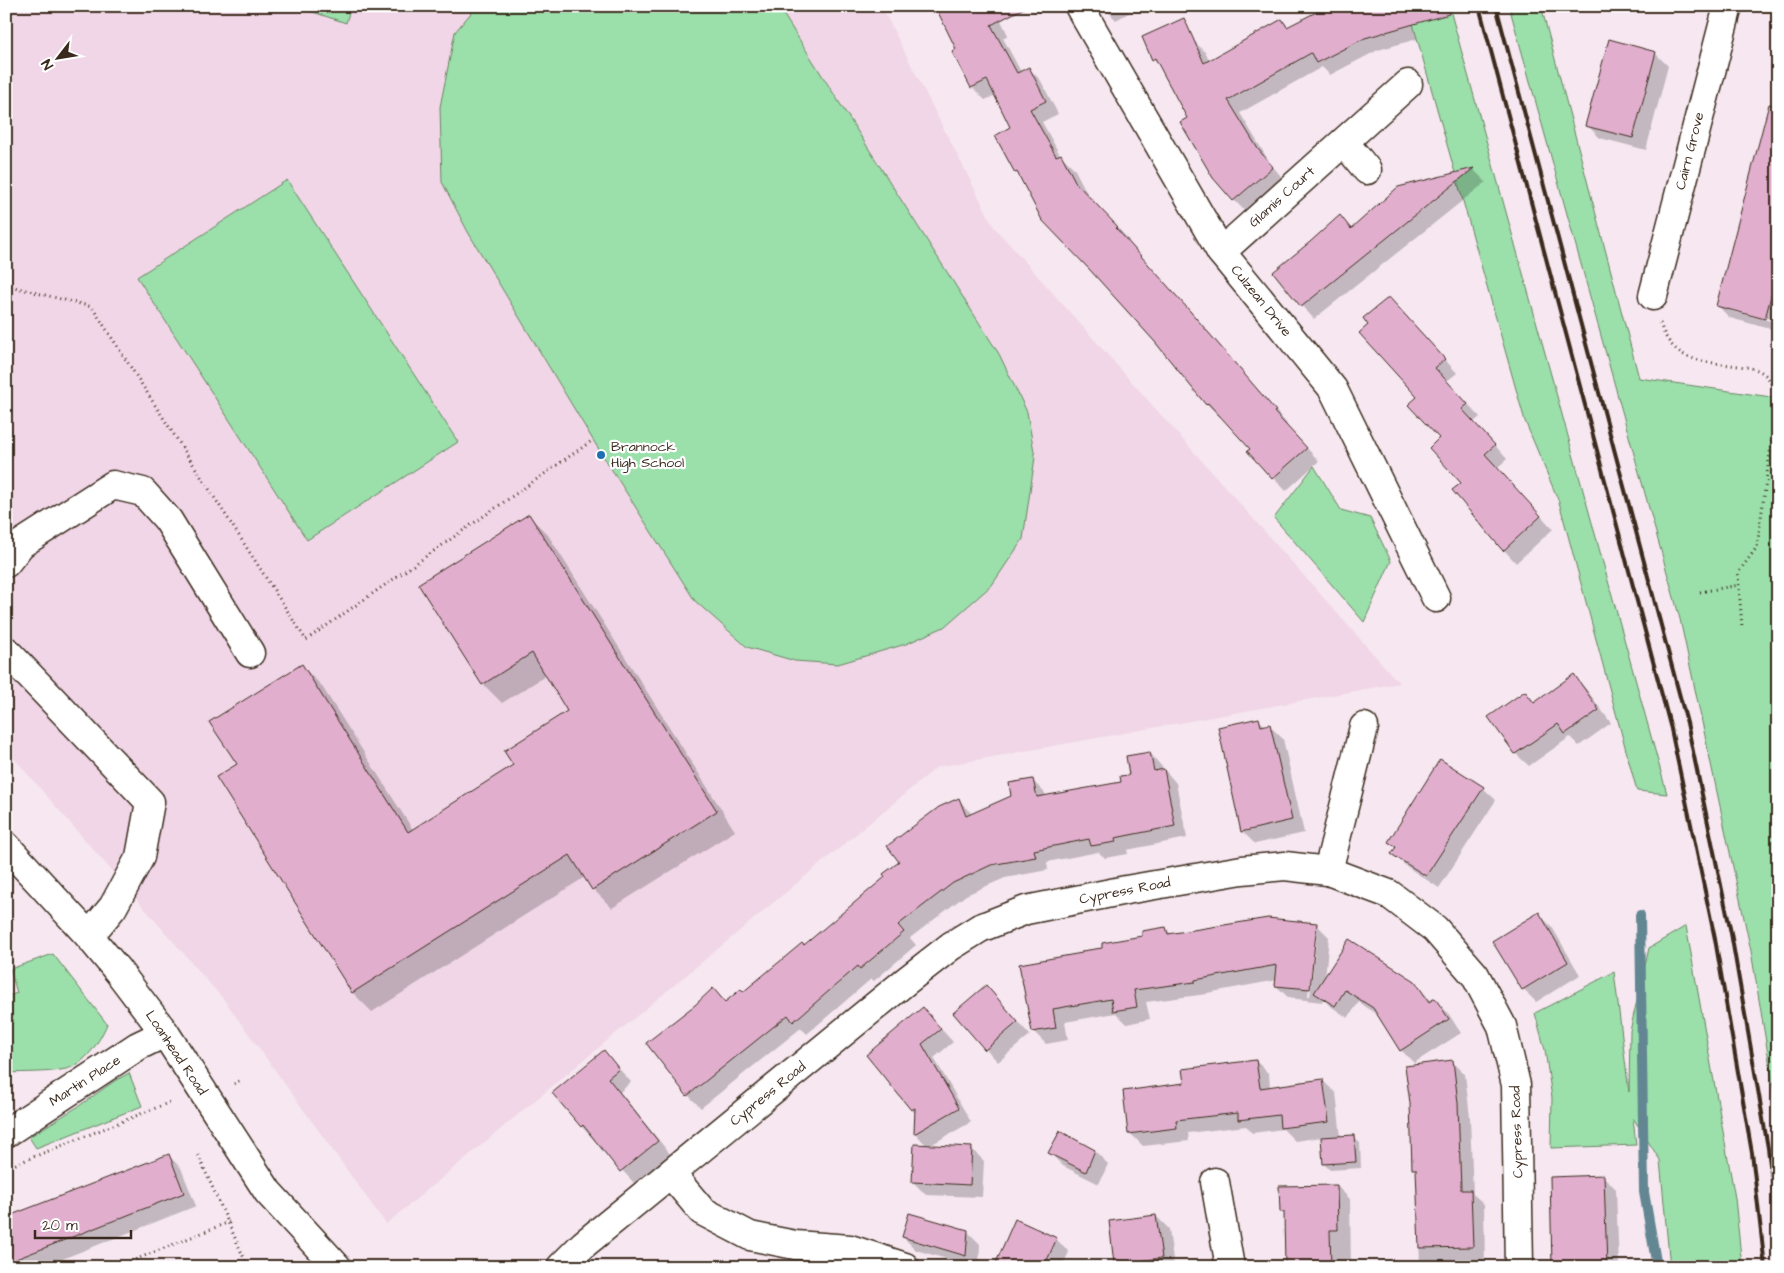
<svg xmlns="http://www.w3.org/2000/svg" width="1784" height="1273" viewBox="0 0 1784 1273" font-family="'Architects Daughter',sans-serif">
<rect width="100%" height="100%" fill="#f6e7f0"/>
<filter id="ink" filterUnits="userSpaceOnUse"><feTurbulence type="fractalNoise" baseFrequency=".02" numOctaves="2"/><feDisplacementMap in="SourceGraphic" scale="10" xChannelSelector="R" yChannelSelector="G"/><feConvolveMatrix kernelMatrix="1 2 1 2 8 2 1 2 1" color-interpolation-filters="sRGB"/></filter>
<g filter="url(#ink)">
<path fill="#f0d6e6" d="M 6,6 L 881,6 L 994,227 L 1399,683 L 937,767 L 386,1224 L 225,1001 L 6,749 Z"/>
<g fill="#9bdfab" stroke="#6b8464">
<path d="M 295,6 L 351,6 L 346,23 Z"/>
<path d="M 477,6 L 778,6 L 999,354 L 1027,412 L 1035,457 L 1023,539 L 992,585 L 944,627 L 906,644 L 838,664 L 795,661 L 747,647 L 695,601 L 593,440 L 468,232 L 442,182 L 440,107 L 455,32 Z"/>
<path d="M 1408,6 L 1449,6 L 1667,794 L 1637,791 L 1559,502 L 1525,421 Z"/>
<path d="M 1509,6 L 1541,6 L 1639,378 L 1778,398 L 1778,1115 L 1751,951 L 1680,619 Z"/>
<path d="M 287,180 L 458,442 L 307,540 L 137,277 Z"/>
<path d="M 1314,466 L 1341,510 L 1370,518 L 1391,561 L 1364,622 L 1274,518 Z"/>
<path d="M 1686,926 L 1735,1198 L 1742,1267 L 1670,1267 L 1660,1160 L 1633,1118 L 1636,1145 L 1551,1148 L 1552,1098 L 1545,1050 L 1535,1013 L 1614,972 L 1629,1092 L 1630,1031 L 1649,948 Z"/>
<path d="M 53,954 L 107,1024 C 100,1041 85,1065 66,1069 C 47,1073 26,1072 6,1073 L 6,997 L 17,993 L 10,969 Z"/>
<path d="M 129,1073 L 142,1106 L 36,1148 L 29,1137 L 79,1106 L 113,1082 Z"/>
</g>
<g fill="#0003" fill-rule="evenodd">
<path d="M 935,6 L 994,6 L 1008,35 L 1003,38 L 1021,72 L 1029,68 L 1041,81 L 1058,114 L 1042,122 L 1060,155 L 1074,168 L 1089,197 L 1129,240 L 1128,242 L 1202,325 L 1287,424 L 1286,426 L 1319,461 L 1286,491 L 1249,451 L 1251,449 L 1221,416 L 1220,417 L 1207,404 L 1016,172 L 1012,128 L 996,95 L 985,100 L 972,87 L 958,50 L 938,10 Z"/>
<path d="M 1103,6 L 1141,6 L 1116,20 Z"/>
<path d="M 1408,6 L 1417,39 L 1378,50 L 1330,75 L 1322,67 L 1240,113 L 1270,163 L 1285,181 L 1247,213 L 1234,200 L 1160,65 L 1154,59 L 1144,38 L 1192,39 L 1205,52 L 1210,61 L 1282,20 L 1289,27 Z"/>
<path d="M 1655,53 L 1668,66 L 1646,150 L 1600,138 L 1587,125 Z"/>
<path d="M 1778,116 L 1778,331 L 1730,318 L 1717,305 ZM 1731,308 L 1771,319 L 1771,321 L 1731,311 Z"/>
<path d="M 1473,169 L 1486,182 L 1314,319 L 1302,306 L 1340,217 L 1352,229 L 1399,188 Z"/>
<path d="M 1401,311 L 1457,373 L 1447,381 L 1480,417 L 1474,422 L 1507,459 L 1497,468 L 1553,529 L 1516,563 L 1504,550 L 1454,490 L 1463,483 L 1419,397 Z"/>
<path d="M 528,515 L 548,535 L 735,831 L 612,908 L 593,889 L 585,877 L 372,1012 L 353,993 L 218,778 L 238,765 L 302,666 L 321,685 L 413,830 L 515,766 L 569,711 L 547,675 L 502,703 L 483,684 Z"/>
<path d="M 1574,676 L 1586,689 L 1611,723 L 1579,746 L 1570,737 L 1529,766 L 1516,754 L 1490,718 L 1525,692 L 1536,703 Z"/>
<path d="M 1259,720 L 1266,727 L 1270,726 L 1283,739 L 1304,833 L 1255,844 L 1242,831 Z"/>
<path d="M 1150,753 L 1176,783 L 1187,838 L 1127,850 L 1128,854 L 1105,858 L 1098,852 L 1047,862 L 1048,870 L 1005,878 L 966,895 L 910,938 L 916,945 L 874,981 L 871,979 L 807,1034 L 801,1028 L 701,1108 L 688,1095 L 648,1043 L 695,1006 L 713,989 L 726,1003 L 743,994 L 804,947 L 887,877 L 959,800 L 972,814 L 1012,797 L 1032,780 L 1045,793 L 1046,797 L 1122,783 L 1131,776 Z"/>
<path d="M 1483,788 L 1496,800 L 1439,888 L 1406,866 L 1393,854 L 1396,849 L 1389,842 Z"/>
<path d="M 1539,914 L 1552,927 L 1580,975 L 1536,1002 L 1523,989 Z"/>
<path d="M 1316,924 L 1329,937 L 1325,978 L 1414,982 L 1432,1002 L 1435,1000 L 1448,1013 L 1461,1033 L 1414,1063 L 1401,1050 L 1379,1016 L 1359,1002 L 1348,1018 L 1329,1005 L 1323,999 L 1322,1002 L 1289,998 L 1276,986 L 1277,980 L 1207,993 L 1207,994 L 1146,1002 L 1150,1019 L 1127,1024 L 1116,1013 L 1065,1022 L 1068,1040 L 1046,1044 L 1033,1031 L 1083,954 L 1144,937 L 1166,929 L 1172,935 ZM 1314,934 L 1317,934 L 1310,996 L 1308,996 Z"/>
<path d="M 986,986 L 1030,1035 L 998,1062 L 986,1049 Z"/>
<path d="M 923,1009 L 953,1042 L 934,1058 L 971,1122 L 929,1146 L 971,1148 L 984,1161 L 982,1197 L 926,1195 L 913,1182 L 927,1146 L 916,1134 L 916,1114 L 911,1109 Z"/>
<path d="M 604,1052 L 631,1082 L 620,1092 L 670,1154 L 634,1183 L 581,1126 Z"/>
<path d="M 1256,1061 L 1269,1074 L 1270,1087 L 1323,1081 L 1336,1093 L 1341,1137 L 1353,1137 L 1360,1143 L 1361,1168 L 1330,1170 L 1324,1164 L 1322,1137 L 1295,1141 L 1283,1129 L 1252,1133 L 1246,1126 L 1188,1133 L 1189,1141 L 1143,1146 L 1130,1133 L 1185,1084 Z"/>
<path d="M 1452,1061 L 1465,1074 L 1470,1117 L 1473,1194 L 1484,1204 L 1485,1267 L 1420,1267 L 1417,1173 L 1414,1169 Z"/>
<path d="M 1060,1133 L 1095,1151 L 1108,1164 L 1099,1184 L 1063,1166 L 1050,1153 Z"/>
<path d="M 168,1155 L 181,1168 L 196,1206 L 42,1267 L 6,1267 L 6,1218 Z"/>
<path d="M 1603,1176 L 1616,1189 L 1619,1267 L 1553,1267 Z"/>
<path d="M 1337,1186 L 1350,1199 L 1351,1267 L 1287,1267 L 1286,1216 L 1281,1211 Z"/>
<path d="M 1156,1216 L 1169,1229 L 1174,1267 L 1119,1267 L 1115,1263 Z"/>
<path d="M 967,1231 L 980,1244 L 979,1267 L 974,1267 L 916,1250 L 903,1237 Z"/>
<path d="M 1056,1239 L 1069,1252 L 1062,1267 L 995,1267 Z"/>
<path d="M 731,1262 L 738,1267 L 727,1267 Z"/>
</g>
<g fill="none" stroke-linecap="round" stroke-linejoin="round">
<path stroke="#648792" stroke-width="10" d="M 1640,915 L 1644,1192 L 1657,1267"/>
</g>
<g fill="#e1afcd" stroke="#3b2a1e">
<path d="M 935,6 L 1028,6 L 991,25 L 1017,73 L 1029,67 L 1046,101 L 1030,109 L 1056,156 L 1061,154 L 1076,183 L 1118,227 L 1116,228 L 1189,310 L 1276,411 L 1274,412 L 1307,448 L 1272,479 L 1247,451 L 1250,449 L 1208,403 L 1206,405 L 1155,342 L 1090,270 L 1042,220 L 1017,172 L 1015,173 L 995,136 L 1010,127 L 987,80 L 971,88 L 952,52 L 956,49 Z"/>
<path d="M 1328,6 L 1448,6 L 1449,14 L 1365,38 L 1316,63 L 1311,53 L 1228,100 L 1258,149 L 1273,167 L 1233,201 L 1213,178 L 1180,122 L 1187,118 L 1155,58 L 1152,60 L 1142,37 L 1184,18 L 1204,63 L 1282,19 L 1287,27 Z"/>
<path d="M 1609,39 L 1656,52 L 1633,138 L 1585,126 Z"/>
<path d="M 1769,104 L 1778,105 L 1778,269 L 1765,319 L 1716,306 Z"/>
<path d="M 1474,168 L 1301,307 L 1273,272 L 1310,242 L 1340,215 L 1351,229 L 1398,187 Z"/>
<path d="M 1389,297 L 1445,359 L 1435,368 L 1468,404 L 1462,409 L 1495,445 L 1485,454 L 1541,516 L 1503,551 L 1452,490 L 1461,483 L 1429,448 L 1439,438 L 1408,405 L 1417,397 L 1359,333 L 1368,325 L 1363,318 Z"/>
<path d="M 529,514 L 717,811 L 592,890 L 570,855 L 352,993 L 216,777 L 237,764 L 209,722 L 302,664 L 408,832 L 513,765 L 504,751 L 567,711 L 532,653 L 482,685 L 418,584 Z"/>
<path d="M 1574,674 L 1599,710 L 1565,734 L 1558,724 L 1515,754 L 1488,717 L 1525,691 L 1534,703 Z"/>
<path d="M 1259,718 L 1261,726 L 1270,724 L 1292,820 L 1241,832 L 1218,727 Z"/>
<path d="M 1150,752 L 1154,771 L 1164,769 L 1175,826 L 1115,838 L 1116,842 L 1091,846 L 1089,839 L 1034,850 L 1036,857 L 991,865 L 953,883 L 898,925 L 904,932 L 860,969 L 858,966 L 793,1022 L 788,1015 L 687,1096 L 646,1043 L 695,1005 L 713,988 L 725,1002 L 741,989 L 743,992 L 802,943 L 804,945 L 885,877 L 883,874 L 899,862 L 887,846 L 939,807 L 959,798 L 966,816 L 1011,796 L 1009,783 L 1033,779 L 1037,797 L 1121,782 L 1120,776 L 1129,775 L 1126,756 Z"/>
<path d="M 1440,759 L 1484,787 L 1426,876 L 1391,854 L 1396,847 L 1388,842 Z"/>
<path d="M 1539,912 L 1568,962 L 1522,990 L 1492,941 Z"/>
<path d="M 1268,918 L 1317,923 L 1310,989 L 1275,986 L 1277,965 L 1195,980 L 1195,982 L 1134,990 L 1137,1007 L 1113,1011 L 1111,999 L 1053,1009 L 1056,1028 L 1032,1032 L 1019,964 L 1082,953 L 1082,951 L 1102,948 L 1102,943 L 1142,936 L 1142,931 L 1166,927 L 1168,934 Z"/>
<path d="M 1349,939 L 1415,981 L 1429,1002 L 1435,998 L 1449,1019 L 1400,1051 L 1373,1008 L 1345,990 L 1335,1006 L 1314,993 Z"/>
<path d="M 986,985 L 1018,1022 L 985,1050 L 953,1013 Z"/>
<path d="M 923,1007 L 941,1029 L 922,1044 L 959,1108 L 914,1134 L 915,1108 L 911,1110 L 866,1055 Z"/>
<path d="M 604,1050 L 619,1069 L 608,1078 L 658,1141 L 620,1172 L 583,1125 L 581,1127 L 552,1093 Z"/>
<path d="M 1256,1060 L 1260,1088 L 1323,1079 L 1329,1122 L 1280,1128 L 1279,1115 L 1238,1120 L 1238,1113 L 1176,1120 L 1177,1128 L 1128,1134 L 1123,1091 L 1184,1083 L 1182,1069 Z"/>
<path d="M 1453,1060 L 1458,1103 L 1461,1190 L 1471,1190 L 1473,1247 L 1419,1248 L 1416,1169 L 1412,1169 L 1410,1103 L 1405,1066 Z"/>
<path d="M 1060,1131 L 1095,1150 L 1086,1172 L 1048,1153 Z"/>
<path d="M 1354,1135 L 1356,1162 L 1323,1164 L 1321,1137 Z"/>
<path d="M 914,1144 L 972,1147 L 970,1185 L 912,1182 Z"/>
<path d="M 169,1154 L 184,1193 L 6,1263 L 6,1217 Z"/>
<path d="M 1604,1175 L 1607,1267 L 1552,1267 L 1550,1177 Z"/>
<path d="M 1337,1185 L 1338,1230 L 1330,1230 L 1331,1267 L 1285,1267 L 1284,1212 L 1280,1212 L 1279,1186 Z"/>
<path d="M 909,1213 L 968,1230 L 966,1256 L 902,1237 Z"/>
<path d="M 1156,1215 L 1162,1258 L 1114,1264 L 1109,1221 Z"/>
<path d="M 1015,1219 L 1057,1238 L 1044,1267 L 994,1267 Z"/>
</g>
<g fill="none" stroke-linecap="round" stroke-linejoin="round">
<defs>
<g id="minor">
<path d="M 1079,6 L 1221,252 L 1333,389 L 1436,598"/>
<path d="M 1344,142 L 1367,170"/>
<path d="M 1221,252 L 1408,84"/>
<path d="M 1653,296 L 1728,6"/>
<path d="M 6,563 L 21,544 L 113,485 L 143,492 L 168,520 L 250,653"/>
<path d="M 6,651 L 150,802 L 140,857 L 113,907 L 89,936"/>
<path d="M 6,846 L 89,936 L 118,971 L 165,1033 L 268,1192 L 337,1267"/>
<path d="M 1328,871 L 1364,727"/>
<path d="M 6,1133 L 138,1046 L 165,1033"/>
<path d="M 671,1174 L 702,1211 L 750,1236 L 795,1245 L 850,1249 L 905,1267"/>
<path d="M 1215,1182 L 1230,1267"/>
<path d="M 561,1267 L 584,1244 L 906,981 L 951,946 L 980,928 L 1026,910 L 1126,890 L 1242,870 L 1285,866 L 1328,871 L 1389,894 L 1435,929 L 1475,975 L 1502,1026 L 1516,1085 L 1519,1267"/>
</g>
</defs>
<use href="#minor" stroke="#3b2a1e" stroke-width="31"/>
<g stroke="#3b2a1e" stroke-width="3" stroke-dasharray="1 4" stroke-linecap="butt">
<path d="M 6,285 L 92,307 L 306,640 L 593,440"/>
<path d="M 1660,323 C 1673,363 1702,361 1738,366 C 1747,367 1757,368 1764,374 C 1772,380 1774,391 1777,401 L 1757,547 L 1738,573 L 1742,627"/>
<path d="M 1700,592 L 1739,585"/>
<path d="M 234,1084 L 242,1079"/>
<path d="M 198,1155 L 248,1267"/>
<path d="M 6,1168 L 173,1101"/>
<path d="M 117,1267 L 229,1222"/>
<path d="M 397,1267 L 400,1259"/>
</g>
<use href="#minor" stroke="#fff" stroke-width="28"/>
<g stroke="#3b2a1e" stroke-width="4">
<path d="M 1479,6 L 1671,729 L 1715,939 L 1752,1153 L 1765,1267"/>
<path d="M 1496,6 L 1687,723 L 1731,933 L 1768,1148 L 1778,1229"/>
</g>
</g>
</g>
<circle fill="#1f6fb2" stroke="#fff" stroke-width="2" cx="601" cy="455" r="5"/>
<g text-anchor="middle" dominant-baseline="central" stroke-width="4.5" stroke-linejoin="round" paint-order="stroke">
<g font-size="14" fill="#3b2a1e" stroke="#fff">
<text transform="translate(1690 151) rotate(-76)">Cairn Grove</text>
<text transform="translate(1282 197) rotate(-42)">Glamis Court</text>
<text transform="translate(1261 301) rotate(51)">Culzean Drive</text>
<text transform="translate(1125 891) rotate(-11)">Cypress Road</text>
<text transform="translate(176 1053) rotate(56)">Loanhead Road</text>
<text transform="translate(85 1081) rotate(-33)">Martin Place</text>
<text transform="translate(768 1094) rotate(-39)">Cypress Road</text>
<text transform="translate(1517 1132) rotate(-92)">Cypress Road</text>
</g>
<g font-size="14" fill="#3b2a1e" stroke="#fff" text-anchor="start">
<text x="611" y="447">Brannock<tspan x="611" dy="16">High School</tspan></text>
</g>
</g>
<rect width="1784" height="1273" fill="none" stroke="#fff" stroke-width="25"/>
<rect x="12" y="12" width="1759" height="1248" fill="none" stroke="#3b2a1e" stroke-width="2" filter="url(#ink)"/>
<g transform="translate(58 58) rotate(239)" stroke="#ffffff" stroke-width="4" paint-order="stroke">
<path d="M0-4L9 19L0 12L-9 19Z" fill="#3b2a1e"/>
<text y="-8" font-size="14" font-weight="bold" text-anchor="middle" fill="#3b2a1e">N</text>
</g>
<path d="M35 1230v8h96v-8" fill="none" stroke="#3b2a1e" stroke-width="2.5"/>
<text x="42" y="1230" font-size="15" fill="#3b2a1e" stroke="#ffffff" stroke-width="4" paint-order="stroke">20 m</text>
</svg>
